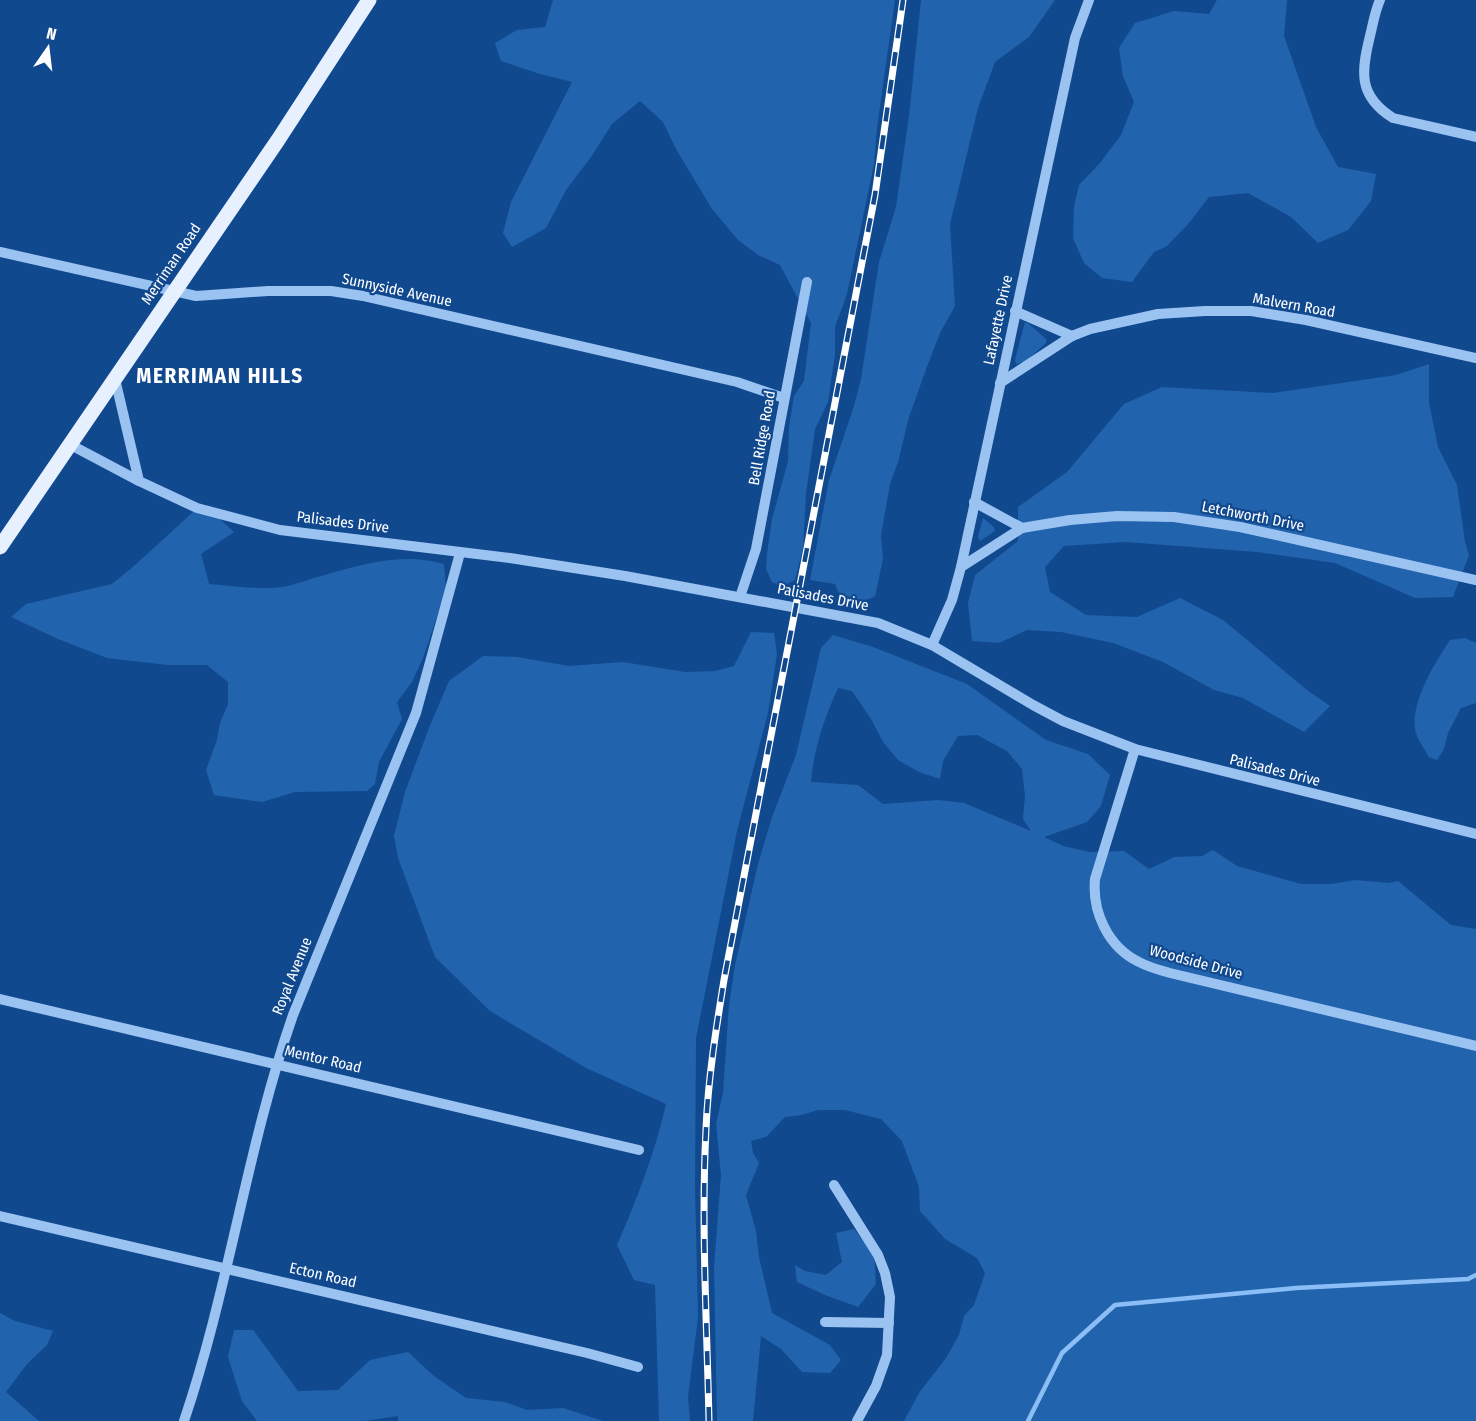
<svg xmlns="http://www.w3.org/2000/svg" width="1476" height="1421" viewBox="0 0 1476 1421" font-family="'Fira Sans Condensed',sans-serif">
<rect width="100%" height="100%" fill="#11498f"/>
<g fill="#2263ae" fill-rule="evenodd">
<path d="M 553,0 L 895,0 L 877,128 L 874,164 L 847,294 L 835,327 L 835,354 L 828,402 L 815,429 L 806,494 L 803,548 L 795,580 L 783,586 L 772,582 L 766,569 L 767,554 L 772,519 L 788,461 L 789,427 L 794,396 L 804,381 L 811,323 L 780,265 L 758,255 L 738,240 L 712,209 L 676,149 L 663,122 L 640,101 L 612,124 L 591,157 L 566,190 L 546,228 L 512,247 L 503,233 L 511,202 L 572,82 L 540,74 L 501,61 L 495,43 L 517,30 L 545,27 Z"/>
<path d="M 921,0 L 1055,0 L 1029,37 L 995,62 L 978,108 L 950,224 L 955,306 L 940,333 L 928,364 L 909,417 L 898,462 L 890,484 L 881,535 L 883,559 L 875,596 C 863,603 854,601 841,598 L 835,584 L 810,580 L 829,480 L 854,406 L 861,379 L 879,262 L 896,207 L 909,116 Z"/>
<path d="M 1217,0 L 1287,0 L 1284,36 L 1316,127 L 1338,167 L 1376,174 L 1371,201 L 1348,230 L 1318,243 L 1291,217 L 1248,193 L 1209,197 L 1189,223 L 1167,246 L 1154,252 L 1132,282 L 1102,278 L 1084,263 L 1073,238 L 1074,207 L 1079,185 L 1100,163 L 1121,135 L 1134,102 L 1123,76 L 1119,48 L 1135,23 L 1174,11 L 1209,14 Z"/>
<path d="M 1025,322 L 1029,324 L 1046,339 L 1046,343 L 1026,361 L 1016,364 L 1015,360 Z"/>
<path d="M 1429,364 L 1429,403 L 1438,447 L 1457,485 L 1465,542 L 1469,555 L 1453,597 L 1415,598 L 1335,563 L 1257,552 L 1126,542 L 1064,546 L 1045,567 L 1050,592 L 1086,615 L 1137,617 L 1180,598 L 1223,620 L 1307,690 L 1330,706 L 1304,732 L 1243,698 L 1214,690 L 1163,662 L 1113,643 L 1061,632 L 1027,630 L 999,643 L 972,641 L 968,603 L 975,575 L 1018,541 L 1018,507 L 1067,472 L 1124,404 L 1162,387 L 1273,393 L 1396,375 Z"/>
<path d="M 193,512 L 213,513 L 234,532 L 201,554 L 209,584 C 233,586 259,590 283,587 C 293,585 304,581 314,578 C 356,566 400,551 444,564 L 446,589 L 423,658 L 412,682 L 397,702 L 402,719 L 379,762 L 375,784 L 367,791 L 295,792 L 262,802 L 214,795 L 206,770 L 217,740 L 220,723 L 228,704 L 228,682 L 207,665 L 168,665 L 107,658 L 58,639 L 11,617 L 26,604 L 112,584 L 134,566 Z"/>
<path d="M 983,518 L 994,527 L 995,531 L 980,541 L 978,537 Z"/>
<path d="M 751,632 L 774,633 L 777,654 L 768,713 L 737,831 L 696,1038 L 695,1186 L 698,1317 L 688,1397 L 690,1421 L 659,1421 L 655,1285 L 634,1280 L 617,1245 C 637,1199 655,1153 666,1104 L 586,1068 L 490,1011 L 435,957 L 398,858 L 394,836 L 405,792 L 429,728 L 449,681 L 483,656 L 517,657 L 569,666 L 623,662 L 685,672 L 715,671 L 734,666 Z"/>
<path d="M 833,635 L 873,647 L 967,684 L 1046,740 L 1088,754 L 1110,775 L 1101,806 L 1087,822 L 1044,837 L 1063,846 L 1090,852 L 1124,851 L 1149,869 L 1174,857 L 1202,856 L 1213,850 L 1237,866 L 1301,884 L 1332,884 L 1355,880 L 1389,883 L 1398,881 L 1451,925 L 1476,929 L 1476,1421 L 904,1421 L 919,1393 L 946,1358 L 959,1335 L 964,1316 L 974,1305 L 985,1273 L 977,1258 L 945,1239 L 920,1211 L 919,1187 L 902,1141 L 881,1119 L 845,1110 L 818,1110 L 802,1115 L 785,1117 L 766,1137 L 751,1141 L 753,1153 L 759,1163 L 746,1195 L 756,1231 L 759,1257 L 772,1313 L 830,1345 L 841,1360 L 830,1373 L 802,1372 L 781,1349 L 761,1336 L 753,1421 L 717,1421 L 714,1267 L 721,1175 L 716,1124 L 723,1093 L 729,1005 L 735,965 L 758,864 L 772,817 L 796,755 L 821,648 ZM 838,688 L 852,691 L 871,719 L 883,742 L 898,760 L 919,772 L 940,779 L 943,761 L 958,736 L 977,735 L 1007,751 L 1022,769 L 1025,796 L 1023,819 L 1031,831 L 964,803 L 939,800 L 883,804 L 858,785 L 811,782 C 814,748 824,719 838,688 Z"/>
<path d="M 1465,638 L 1476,643 L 1476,703 L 1461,708 L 1448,733 L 1444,749 L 1437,760 L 1429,757 C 1425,750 1420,743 1417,736 C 1406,708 1435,663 1450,640 Z"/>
<path d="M 854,1229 L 874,1255 L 876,1284 L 858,1307 L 825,1295 L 797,1282 L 795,1265 L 805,1271 L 826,1275 L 842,1262 L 836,1233 Z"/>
<path d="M 0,1313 L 15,1321 L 53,1331 L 47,1345 L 27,1364 L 6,1392 L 39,1421 L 0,1421 Z"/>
<path d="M 234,1330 L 253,1330 L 298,1391 L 338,1390 L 370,1360 L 408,1352 L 434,1376 L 466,1398 L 505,1402 L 527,1410 L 563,1408 L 603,1421 L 398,1421 L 398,1416 L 365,1421 L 257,1421 L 242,1401 L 228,1357 Z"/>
</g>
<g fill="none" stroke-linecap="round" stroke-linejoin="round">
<path stroke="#8cbef6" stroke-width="4.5" d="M 1028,1421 L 1062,1353 L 1115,1305 L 1296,1288 L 1468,1279 L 1476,1275"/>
<g stroke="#9bc3f2" stroke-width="10">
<path d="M 1380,0 C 1375,11 1373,24 1370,36 C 1361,72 1358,96 1393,118 L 1476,137"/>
<path d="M 0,252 L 196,296 L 268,291 L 331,291 L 363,296 L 737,382 L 784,398"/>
<path d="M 1015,311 L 1072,336 L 1090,329 L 1158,314 L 1205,311 L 1251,311 L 1306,320 L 1476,358"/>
<path d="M 115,379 L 139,481 L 197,508 L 280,530 L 510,558 L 625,576 L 878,623 L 932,645 L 1033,705 L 1063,721 L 1135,749 L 1476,834"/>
<path d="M 1000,383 L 1072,336"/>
<path d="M 71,445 L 139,481"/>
<path d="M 974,502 L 1022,528 L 1070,520 L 1117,516 L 1174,517 L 1240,527 L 1476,580"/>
<path d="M 961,567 L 1022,528"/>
<path d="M 740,597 L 756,549 L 807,282"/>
<path d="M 932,645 L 952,600 L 961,567 L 1075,38 L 1089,0"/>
<path d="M 1135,749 L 1095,879 C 1092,912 1108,947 1139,962 C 1148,967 1159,970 1170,973 L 1476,1046"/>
<path d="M 0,999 L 639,1150"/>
<path d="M 834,1185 L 878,1255 L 885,1273 L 890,1297 L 887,1355 L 876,1386 L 857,1421"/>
<path d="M 0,1216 L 587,1353 L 638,1367"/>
<path d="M 825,1322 L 889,1323"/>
<path d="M 184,1421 C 229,1288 247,1147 293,1015 L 416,713 L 460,553"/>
</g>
<path stroke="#e6f0ff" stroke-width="15" d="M 0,547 L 278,140 L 369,0"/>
<defs>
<path id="rail" d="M 709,1421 C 707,1324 701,1226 706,1129 C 708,1079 716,1029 724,980 L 875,195 L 903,0"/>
</defs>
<use href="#rail" stroke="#fff" stroke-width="7"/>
<use href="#rail" stroke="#11498f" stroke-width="4.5" stroke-dasharray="14" stroke-linecap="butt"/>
</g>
<g text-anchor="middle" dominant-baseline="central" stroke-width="4.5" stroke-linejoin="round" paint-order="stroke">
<g font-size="15" fill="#fff" stroke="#11498f">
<text transform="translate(171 264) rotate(-56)">Merriman Road</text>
<text transform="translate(397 290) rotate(12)">Sunnyside Avenue</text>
<text transform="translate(1294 305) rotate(10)">Malvern Road</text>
<text transform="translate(998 320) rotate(-78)">Lafayette Drive</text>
<text transform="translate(762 438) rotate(-80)">Bell Ridge Road</text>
<text transform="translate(1253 516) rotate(11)">Letchworth Drive</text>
<text transform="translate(343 522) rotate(7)">Palisades Drive</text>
<text transform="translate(823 597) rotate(11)">Palisades Drive</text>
<text transform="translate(1275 770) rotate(14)">Palisades Drive</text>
<text transform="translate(1196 962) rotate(15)">Woodside Drive</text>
<text transform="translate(292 976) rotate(-68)">Royal Avenue</text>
<text transform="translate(323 1059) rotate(13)">Mentor Road</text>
<text transform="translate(323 1275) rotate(13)">Ecton Road</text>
</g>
<g font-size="21" font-weight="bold" letter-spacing="1.5" fill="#fff" stroke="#11498f">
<text x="220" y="376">MERRIMAN HILLS</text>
</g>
</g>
<g transform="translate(48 48) rotate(14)" stroke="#11498f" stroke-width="4.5" paint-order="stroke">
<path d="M0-4.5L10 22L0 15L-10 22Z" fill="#ffffff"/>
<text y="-9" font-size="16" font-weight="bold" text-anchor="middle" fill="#ffffff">N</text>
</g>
</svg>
